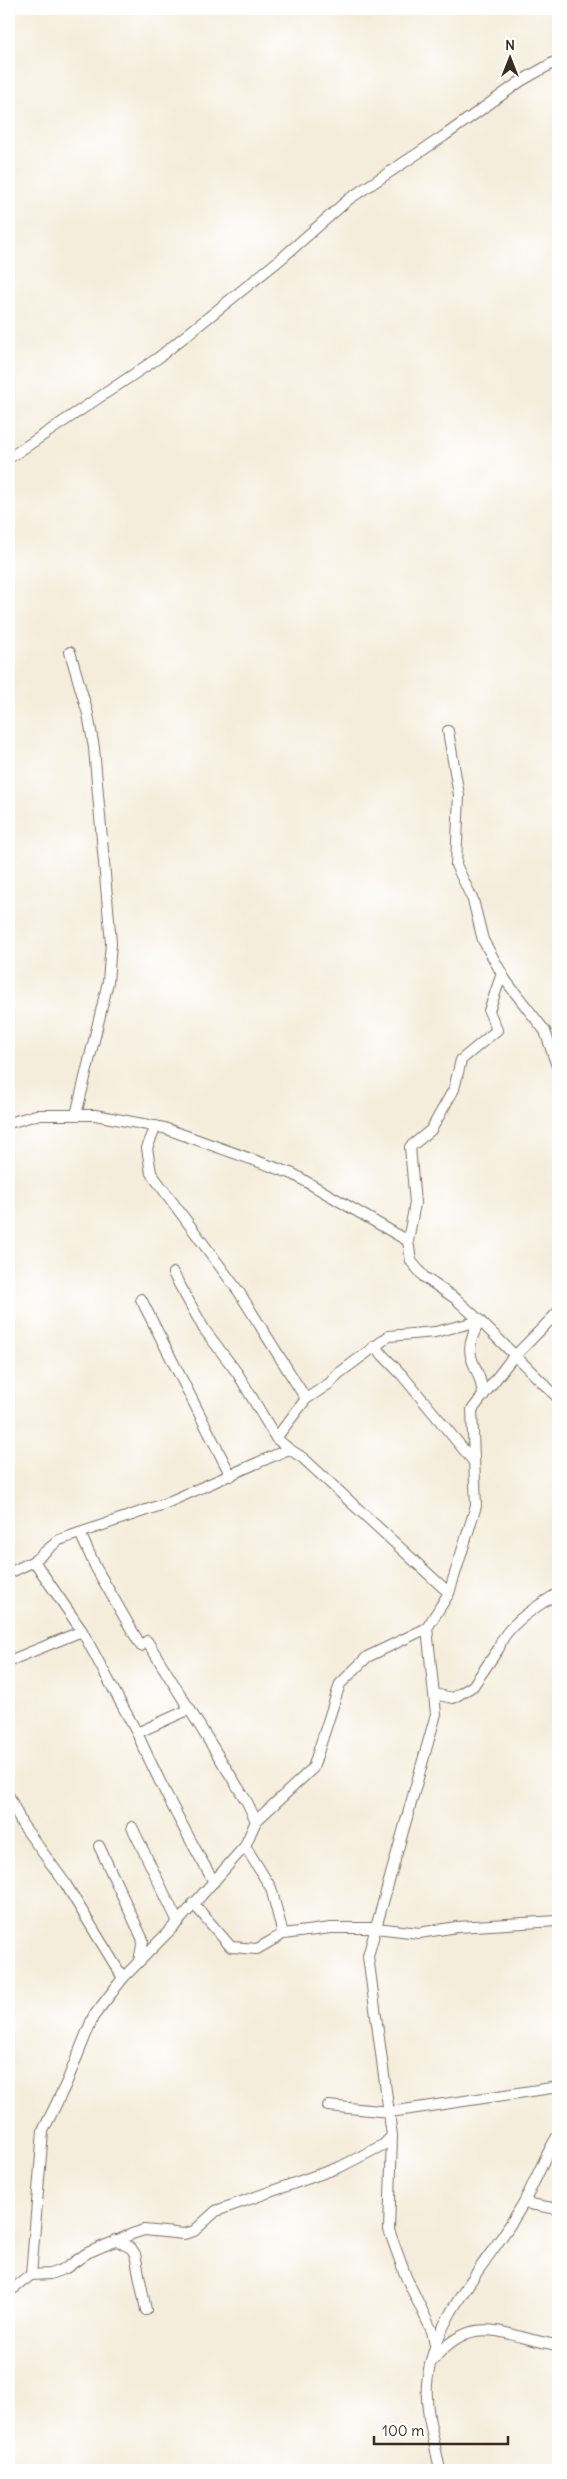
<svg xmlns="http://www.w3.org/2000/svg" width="567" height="2479" viewBox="0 0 567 2479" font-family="Delius,sans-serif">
<rect width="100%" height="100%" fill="#fff"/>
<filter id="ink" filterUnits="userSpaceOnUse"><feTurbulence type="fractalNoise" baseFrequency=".02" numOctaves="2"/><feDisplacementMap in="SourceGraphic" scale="10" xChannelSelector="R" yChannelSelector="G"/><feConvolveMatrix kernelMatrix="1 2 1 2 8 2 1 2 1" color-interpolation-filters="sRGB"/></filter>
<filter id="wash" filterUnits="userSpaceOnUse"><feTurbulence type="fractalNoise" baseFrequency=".0096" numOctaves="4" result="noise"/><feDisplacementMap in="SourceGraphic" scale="20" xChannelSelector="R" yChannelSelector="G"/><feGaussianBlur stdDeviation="1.12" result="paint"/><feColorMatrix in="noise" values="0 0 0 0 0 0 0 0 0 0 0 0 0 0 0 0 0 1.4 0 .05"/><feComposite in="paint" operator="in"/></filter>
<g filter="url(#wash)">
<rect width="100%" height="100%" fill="#f5eddb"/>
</g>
<g filter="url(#ink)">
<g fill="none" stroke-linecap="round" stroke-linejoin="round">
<defs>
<g id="street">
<path d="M 9,458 L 158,358 L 282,258 L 349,199 L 444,136 L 521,81 L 558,60"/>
<path d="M 70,652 L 88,714 L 94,748 L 111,943 L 108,982 L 76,1115"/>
<path d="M 448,731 L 459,795 L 456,865 L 473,900 L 483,940 L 506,981 L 545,1031 L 558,1069"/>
<path d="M 502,973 L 489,1011 L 497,1030 L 461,1060 L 454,1089 L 431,1130 L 410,1147 L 415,1203 L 408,1241 L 411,1261 L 424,1277 L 456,1299 L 480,1321 L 558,1398"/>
<path d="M 9,1123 L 36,1115 L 95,1115 L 164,1128 L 293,1174 L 408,1241"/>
<path d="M 156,1126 L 147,1148 L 151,1173 L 239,1292 L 306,1399"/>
<path d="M 173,1273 L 204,1329 L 238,1374 L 276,1438 L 289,1449"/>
<path d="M 141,1299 L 231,1476"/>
<path d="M 374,1346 L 402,1375 L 474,1462"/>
<path d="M 276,1438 L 306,1399 L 330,1383 L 338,1374 L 389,1336 L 435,1332 L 480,1321 C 457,1361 481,1361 483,1396"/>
<path d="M 80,1533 L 96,1568 L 141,1646"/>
<path d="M 34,1561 L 82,1631 L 137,1733"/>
<path d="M 9,1573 L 34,1561 L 59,1540 L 164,1504 L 289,1449 L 303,1458 L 449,1593"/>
<path d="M 147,1641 L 247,1802 L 256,1821"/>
<path d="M 9,1661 L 82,1631"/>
<path d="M 434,1694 L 453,1698 L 473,1686 L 499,1648 C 504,1626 540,1604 558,1593"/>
<path d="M 190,1709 L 137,1733 C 160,1784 186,1834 214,1882"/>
<path d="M 9,1796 L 22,1824 L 65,1883 L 123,1978"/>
<path d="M 132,1827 L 178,1922"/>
<path d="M 99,1846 L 143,1940 L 139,1961"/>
<path d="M 245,1846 L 271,1888 L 283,1934"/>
<path d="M 193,1903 L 231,1947 L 257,1949 L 283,1934 L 331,1928 L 376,1928 L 419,1933 L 457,1927 L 558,1921"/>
<path d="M 328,2106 L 390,2112 L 558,2087"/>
<path d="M 524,2203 L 558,2209"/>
<path d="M 115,2240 L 131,2248 L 135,2254 L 146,2310"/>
<path d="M 31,2275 L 43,2131 L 66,2084 L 93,2017 L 123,1978 L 178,1922 L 245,1846 L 256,1821 L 313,1768 L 340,1684 L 367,1657 L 427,1628"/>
<path d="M 9,2292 L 31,2275 L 50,2274 L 66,2268 L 87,2253 L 132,2234 L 144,2230 L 184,2234 L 194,2231 L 216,2211 L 340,2167 L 383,2145 L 392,2136"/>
<path d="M 435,2345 L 432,2331 L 406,2277 L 389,2230 L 392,2136 L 368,1956 L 436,1714 L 427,1628 L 449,1593 L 476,1506 L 472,1410 L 509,1362 L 558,1312"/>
<path d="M 432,2361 C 475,2308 505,2338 558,2345"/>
<path d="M 440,2470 C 435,2443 425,2412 427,2384 C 433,2313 491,2262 524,2202 C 536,2180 545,2156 558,2135"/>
</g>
</defs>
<use href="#street" stroke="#7c6e60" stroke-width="12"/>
<use href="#street" stroke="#fff" stroke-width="10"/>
</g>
</g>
<rect width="567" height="2479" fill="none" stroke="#fff" stroke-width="30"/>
<g transform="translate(510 58)" stroke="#ffffff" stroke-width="4" paint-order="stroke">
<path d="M0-4L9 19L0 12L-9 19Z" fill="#3b2a1e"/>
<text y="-8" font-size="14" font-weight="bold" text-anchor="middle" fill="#3b2a1e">N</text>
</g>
<path d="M374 2436v8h134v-8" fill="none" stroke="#3b2a1e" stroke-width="2.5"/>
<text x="382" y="2436" font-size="15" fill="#3b2a1e" stroke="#ffffff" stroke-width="4" paint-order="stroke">100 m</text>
</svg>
